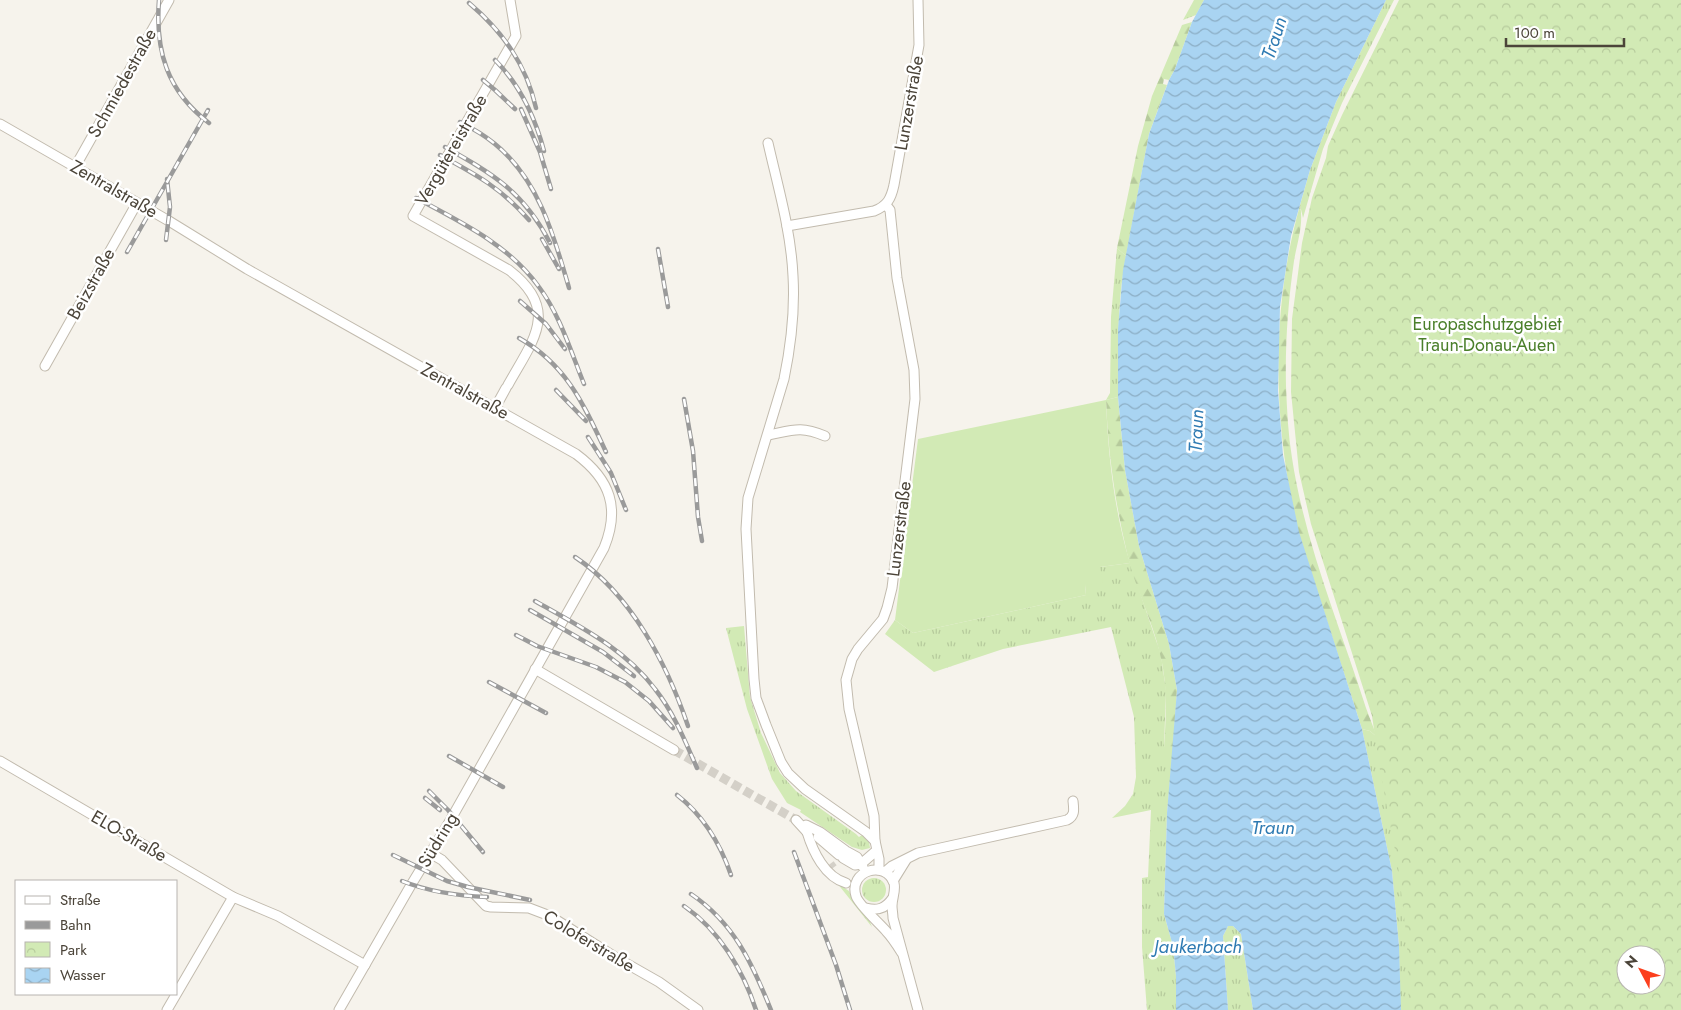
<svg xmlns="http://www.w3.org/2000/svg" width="1681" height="1010" viewBox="0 0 1681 1010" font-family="Jost,sans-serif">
<defs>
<pattern id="grass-tufts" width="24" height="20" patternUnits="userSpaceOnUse" patternTransform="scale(1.25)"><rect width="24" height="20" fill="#d2eab5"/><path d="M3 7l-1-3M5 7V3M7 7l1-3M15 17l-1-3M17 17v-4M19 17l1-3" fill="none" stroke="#b6ca9c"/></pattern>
<pattern id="forest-firs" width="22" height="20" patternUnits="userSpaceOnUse" patternTransform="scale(1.25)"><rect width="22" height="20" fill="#d2eab5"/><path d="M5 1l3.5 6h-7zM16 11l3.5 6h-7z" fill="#b6ca9c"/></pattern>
<pattern id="park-crowns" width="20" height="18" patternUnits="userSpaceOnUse" patternTransform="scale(1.25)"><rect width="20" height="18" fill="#d2eab5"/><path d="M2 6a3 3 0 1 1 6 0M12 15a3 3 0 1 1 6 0" fill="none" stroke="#b6ca9c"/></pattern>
<pattern id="water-waves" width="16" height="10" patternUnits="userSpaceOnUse" patternTransform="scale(1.25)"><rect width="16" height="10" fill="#a9d4f2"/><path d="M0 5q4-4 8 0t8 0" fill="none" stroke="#8caec5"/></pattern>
</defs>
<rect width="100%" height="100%" fill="#f6f3ec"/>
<g fill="url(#grass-tufts)">
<path d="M 1194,0 L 1204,0 L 1196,15 L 1183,20 Z"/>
<path d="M 1386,0 L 1394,0 L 1342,103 L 1323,149 L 1303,218 L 1300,205 L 1310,170 L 1336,102 Z"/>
<path d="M 1117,248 L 1126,256 C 1117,302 1118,350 1118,397 L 1106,400 L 1110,393 L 1111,317 Z"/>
<path d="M 1130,563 L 1161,655 L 1166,691 L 1164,748 L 1173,748 L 1167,813 L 1164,914 L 1173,946 L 1176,976 L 1176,1010 L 1147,1010 L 1142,947 L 1142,878 L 1148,877 L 1151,810 L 1112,818 L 1125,806 L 1133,794 L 1136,777 L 1134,717 L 1111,627 L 1003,649 L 934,672 L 885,634 L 895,620 L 913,633 L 1086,595 L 1085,585 L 1100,567 Z"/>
<path d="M 744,626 L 750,697 L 761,733 L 780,773 L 796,791 L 856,834 L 859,837 L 862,835 L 869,842 L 870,848 L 862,850 L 852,847 L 800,812 L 801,810 L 787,803 L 772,779 L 747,709 L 726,628 Z"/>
<path d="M 1362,729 L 1370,731 L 1377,737 L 1391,794 L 1416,1010 L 1400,1010 L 1399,946 L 1392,871 Z"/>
<circle cx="874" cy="890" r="12"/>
<path d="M 837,883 L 849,891 L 855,904 L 868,917 L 872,927 Z"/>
<path d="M 1228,926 L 1233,926 L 1241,934 L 1253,1010 L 1228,1010 L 1223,936 Z"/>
</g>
<g fill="url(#forest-firs)">
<path d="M 1192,22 L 1175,69 L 1169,80 L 1164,79 L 1163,84 L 1167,85 L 1149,134 L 1126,256 L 1117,248 L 1138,146 L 1152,96 L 1182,25 Z"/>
<path d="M 1300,205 C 1304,225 1297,242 1294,261 C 1288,302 1285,344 1286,386 C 1287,410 1288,434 1292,458 C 1305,544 1340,626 1366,708 L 1377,737 L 1370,731 L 1362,729 C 1348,685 1333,640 1319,596 C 1312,574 1304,553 1298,531 C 1273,424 1270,312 1300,205 Z"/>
<path d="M 1118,397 L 1125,470 L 1139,546 L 1169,644 L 1177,690 L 1173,748 L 1164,748 C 1166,717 1168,685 1160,654 C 1152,619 1135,588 1127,553 C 1115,503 1108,452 1106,400 Z"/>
</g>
<path fill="url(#park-crowns)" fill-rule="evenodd" d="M 1399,0 L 1681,0 L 1681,1010 L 1409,1010 L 1407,941 L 1398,866 L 1380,770 L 1372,716 L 1311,524 L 1299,472 L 1291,392 L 1292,319 L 1302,243 L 1312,198 L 1326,158 L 1328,146 L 1342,115 ZM 1626,955 L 1656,955 L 1656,985 L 1626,985 Z"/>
<path fill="#d2eab5" d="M 1106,400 C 1108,454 1114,510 1130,563 L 1100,567 L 1103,583 L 1085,585 L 1086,595 L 913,633 L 895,620 L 918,439 Z"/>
<path fill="url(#water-waves)" d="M 1204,0 L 1386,0 L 1336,102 L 1310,170 L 1291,236 L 1280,307 L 1278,390 L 1283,455 L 1299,532 L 1362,729 L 1392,871 L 1399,946 L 1401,1010 L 1253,1010 L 1241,934 L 1233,926 L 1228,926 L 1223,936 L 1228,1010 L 1176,1010 L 1176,976 L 1173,946 L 1164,914 L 1167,813 L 1177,690 L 1169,644 L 1139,546 L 1125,470 L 1118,397 L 1118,329 L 1123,270 L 1149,134 L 1169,80 L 1175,69 L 1192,22 Z"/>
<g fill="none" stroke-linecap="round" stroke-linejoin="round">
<g stroke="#d4d0c8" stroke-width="9" stroke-dasharray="9 4.5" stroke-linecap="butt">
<path d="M 674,750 L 796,820"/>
<path d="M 830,864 L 833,868"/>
</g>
<defs>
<g id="minor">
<path d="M 0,124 L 169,221 L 247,269 L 576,454 C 611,480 620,509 604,548 L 451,819 L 411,885 L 339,1010"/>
<path d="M 768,143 C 778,187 791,231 793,276 C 795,310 791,345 784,379 L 748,498 L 746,529 L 754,679 L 756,698 L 766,725 L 781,762 L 788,773 L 805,789 L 866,832 L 875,841"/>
<path d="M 75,167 L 169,0"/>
<path d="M 787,226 L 874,211 C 887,206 891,199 894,185 L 919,45 L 918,0"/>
<path d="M 45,366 L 137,203"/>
<path d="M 508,385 C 533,340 561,310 509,270 L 413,216 L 516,36 L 510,0"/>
<path d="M 495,408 L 506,388"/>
<path d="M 768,435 C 794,430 800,426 825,436"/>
<path d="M 535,669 L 674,750"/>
<path d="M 0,761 L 233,897 L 278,916 L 365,965"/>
<path d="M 796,820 L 807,832"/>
<path d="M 806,825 L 820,832 L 846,851 L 857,857 L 861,864 L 876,851"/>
<path d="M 807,832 C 813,852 825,877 846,883"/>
<path d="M 818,837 L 839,855"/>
<path d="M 430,853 L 442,860 L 486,906 L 491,907 L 529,908 L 550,916 L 615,957 L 659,982 L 698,1010"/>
<path d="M 843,858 L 855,865 L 861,864 L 863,867"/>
<path d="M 879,870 L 879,859 L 875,841 L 874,816 L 849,709 L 846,680 L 852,659 L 858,649 L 883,619 L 887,608 L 892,588 L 915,399 L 914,370 L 897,278 L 890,210 L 886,205"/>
<path d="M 885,872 L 892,866 L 918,853 L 1067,820 C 1075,816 1074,810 1073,801"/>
<path d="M 893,881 L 906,860"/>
<path d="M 866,908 C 877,911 885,909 892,899"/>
<path d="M 902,953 C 897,945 892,937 886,931 C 879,923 858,904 856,896 C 848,871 885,859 894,883 C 896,891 892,898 892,906 C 892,910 893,914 893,918 L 918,1010"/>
<path d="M 167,1010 L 233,897"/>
</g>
</defs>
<use href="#minor" stroke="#c2bbae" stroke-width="11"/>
<use href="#minor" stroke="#fff" stroke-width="9"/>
<defs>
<g id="rail">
<path d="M 159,0 C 155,51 167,91 209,123"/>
<path d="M 469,3 C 503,32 526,64 536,108"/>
<path d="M 495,60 C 520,85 535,117 544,151"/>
<path d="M 483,80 L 495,90 L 515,109"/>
<path d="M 521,109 L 540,152 L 551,189"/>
<path d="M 460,122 C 472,128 484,135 495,144 C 539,180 554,236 569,288"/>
<path d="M 445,147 C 493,174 524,192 550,243"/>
<path d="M 440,155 C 477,175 501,188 529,220"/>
<path d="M 416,198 C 461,222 509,245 539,287 C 560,315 571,352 584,384"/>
<path d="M 542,239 L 559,269"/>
<path d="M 166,240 L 170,207 L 167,179"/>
<path d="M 658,249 L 668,307"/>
<path d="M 127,252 L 208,110"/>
<path d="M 520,301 L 546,324 L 565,349"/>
<path d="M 519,338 C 567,365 584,405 606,452"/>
<path d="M 556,390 L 586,421"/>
<path d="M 684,399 L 693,451 L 698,517 L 702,541"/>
<path d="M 588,437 L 611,473 L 626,510"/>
<path d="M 575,557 C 631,594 667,664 688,726"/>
<path d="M 535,601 C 579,626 624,648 655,689 C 674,713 685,741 697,768"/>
<path d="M 530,610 L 603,652 L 634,676"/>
<path d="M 516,635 L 537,646 L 596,667 L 625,682 L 649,701 L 673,728"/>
<path d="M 489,682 L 546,713"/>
<path d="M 449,756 L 503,787"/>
<path d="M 429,791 L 448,810 L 483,852"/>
<path d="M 677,795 C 704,816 720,843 731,875"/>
<path d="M 425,798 L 440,810"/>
<path d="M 794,852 L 836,965 L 850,1010"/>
<path d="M 393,855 L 447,881 L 468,887 L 530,900"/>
<path d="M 402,881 C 430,892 457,896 487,897"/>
<path d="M 691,894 C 734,923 752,963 771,1010"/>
<path d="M 684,906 C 719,930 743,970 756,1010"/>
</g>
</defs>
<use href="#rail" stroke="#9a9a9a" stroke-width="4.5"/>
<use href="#rail" stroke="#fff" stroke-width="2.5" stroke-dasharray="8" stroke-linecap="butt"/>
</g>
<g text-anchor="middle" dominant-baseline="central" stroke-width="5" stroke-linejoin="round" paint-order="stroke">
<g font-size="18" fill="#4b4439" stroke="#fff">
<text transform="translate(122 83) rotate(-61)">Schmiedestraße</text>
<text transform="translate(909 103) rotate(-80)">Lunzerstraße</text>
<text transform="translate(451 150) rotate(-60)">Vergütereistraße</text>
<text transform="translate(114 189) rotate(30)">Zentralstraße</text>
<text transform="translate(91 284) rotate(-61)">Beizstraße</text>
<text transform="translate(465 391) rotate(29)">Zentralstraße</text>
<text transform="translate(899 529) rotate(-83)">Lunzerstraße</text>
<text transform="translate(129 836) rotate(30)">ELO-Straße</text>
<text transform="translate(438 840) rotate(-59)">Südring</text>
<text transform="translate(589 941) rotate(31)">Coloferstraße</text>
</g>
<g font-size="18" fill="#4a7f2a" stroke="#fff">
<text x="1487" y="324">Europaschutzgebiet<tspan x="1487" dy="21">Traun-Donau-Auen</tspan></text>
</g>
<g font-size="19" font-style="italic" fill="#2e7ab2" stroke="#fff">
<text transform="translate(1274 38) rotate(-72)">Traun</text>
<text transform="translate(1196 431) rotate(-88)">Traun</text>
<text x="1273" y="827">Traun</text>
<text x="1198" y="946">Jaukerbach</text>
</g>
</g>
<rect x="15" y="880" width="162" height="115" fill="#ffffff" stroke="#b7b4b0"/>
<rect x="25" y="896" width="25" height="8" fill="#ffffff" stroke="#b7b4b0"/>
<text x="60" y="905" font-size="15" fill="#4b4439">Straße</text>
<rect x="25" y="921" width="25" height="8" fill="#9a9a9a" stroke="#b7b4b0"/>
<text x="60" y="930" font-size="15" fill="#4b4439">Bahn</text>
<rect x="25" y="942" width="25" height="15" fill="url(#park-crowns)" stroke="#b7b4b0"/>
<text x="60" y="955" font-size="15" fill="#4b4439">Park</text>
<rect x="25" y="968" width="25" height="15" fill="url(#water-waves)" stroke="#b7b4b0"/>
<text x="60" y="980" font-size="15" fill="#4b4439">Wasser</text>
<g transform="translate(1641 970) rotate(311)"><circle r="24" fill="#ffffff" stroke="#b7b4b0"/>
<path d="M0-4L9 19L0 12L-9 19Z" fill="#fc3f1d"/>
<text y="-8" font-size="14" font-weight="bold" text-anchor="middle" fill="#4b4439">N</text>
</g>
<path d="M1506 38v8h118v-8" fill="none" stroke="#4b4439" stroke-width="2.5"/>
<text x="1514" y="38" font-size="15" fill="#4b4439" stroke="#ffffff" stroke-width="4" paint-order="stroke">100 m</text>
</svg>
